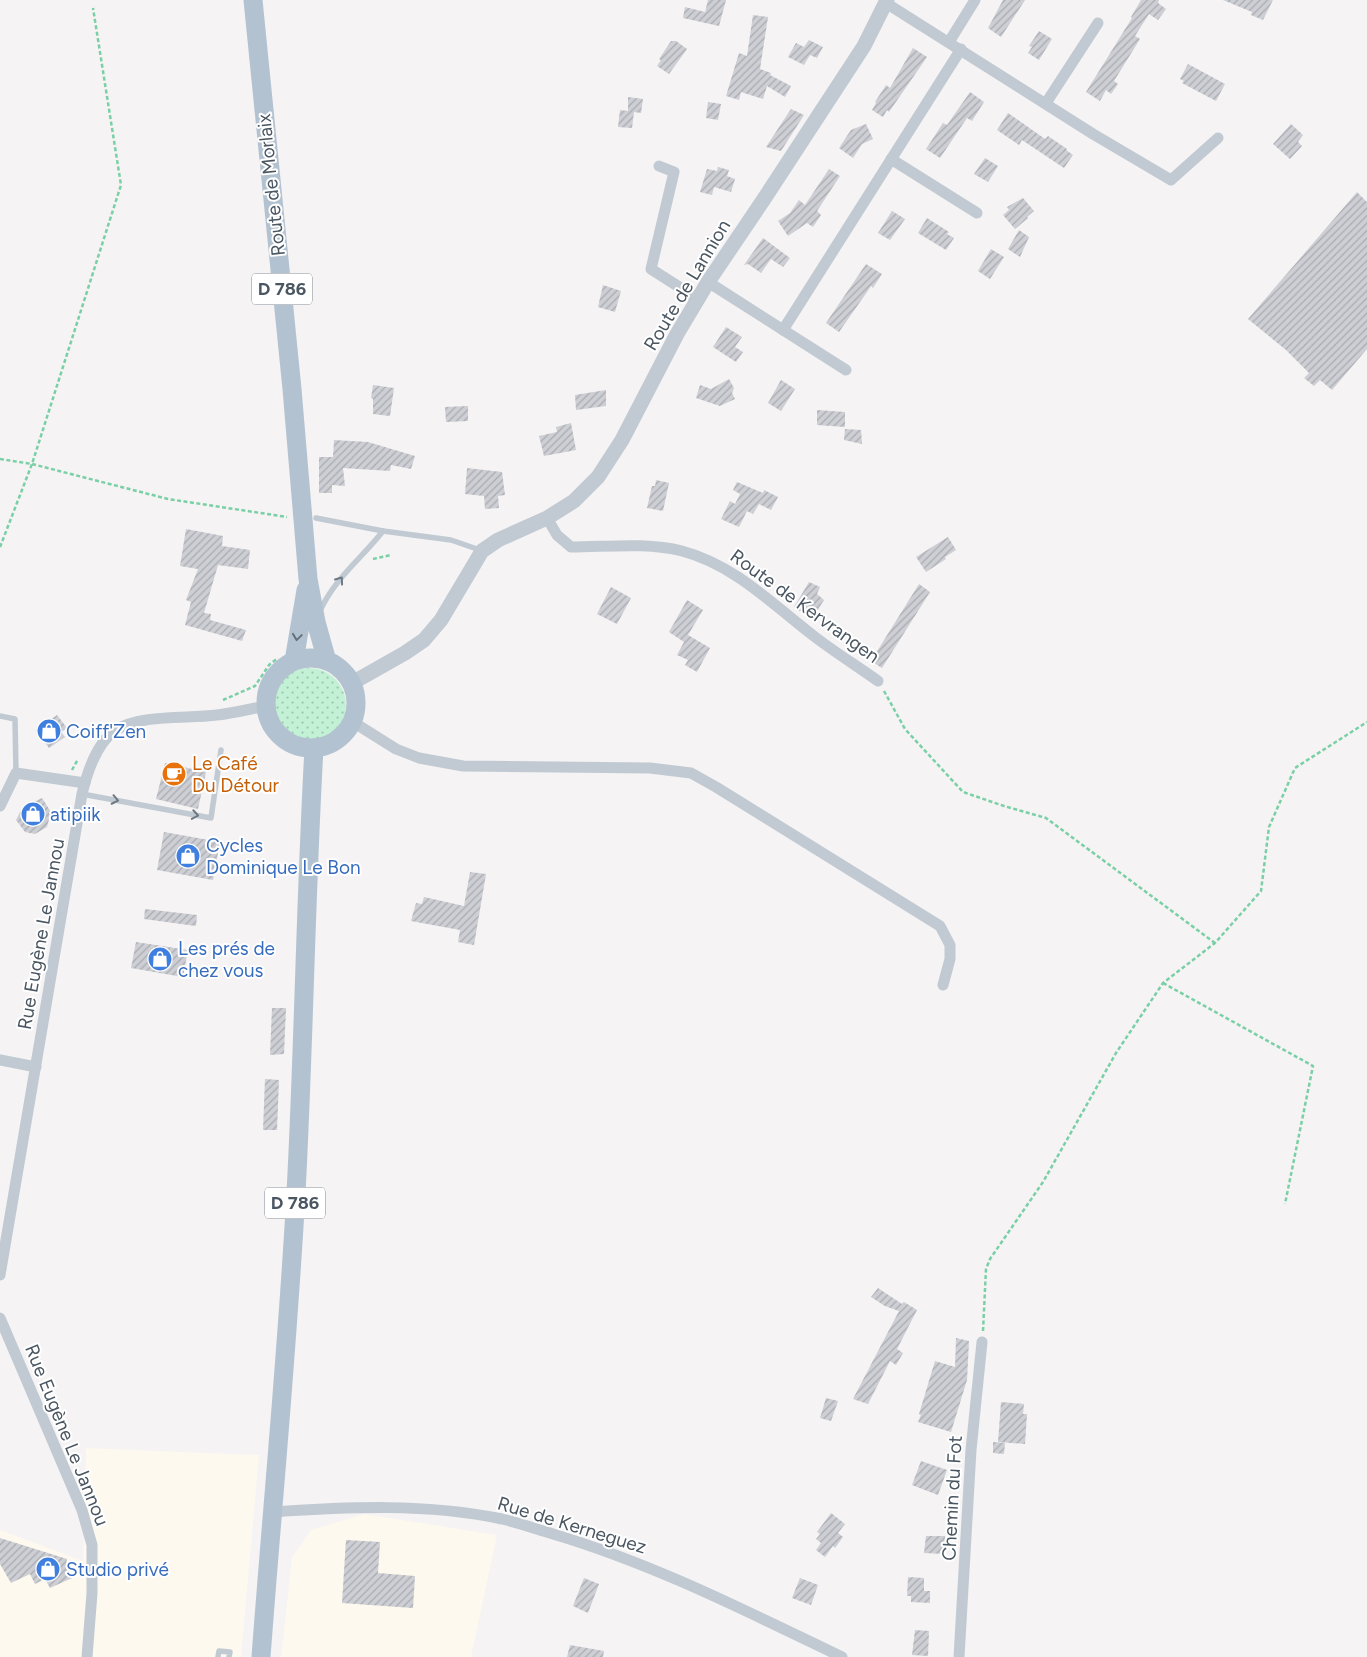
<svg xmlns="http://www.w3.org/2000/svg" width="1367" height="1657" viewBox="0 0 1367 1657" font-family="Figtree,sans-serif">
<defs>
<pattern id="grass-dots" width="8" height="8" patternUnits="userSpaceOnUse" patternTransform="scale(1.25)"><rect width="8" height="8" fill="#c3f1d5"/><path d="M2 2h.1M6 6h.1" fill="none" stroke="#a0c6b0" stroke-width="1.8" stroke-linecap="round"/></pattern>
<pattern id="building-hatch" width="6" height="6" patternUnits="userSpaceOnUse" patternTransform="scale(1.25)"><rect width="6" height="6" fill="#cdcfd5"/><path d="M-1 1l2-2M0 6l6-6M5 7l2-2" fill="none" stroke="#a8abb0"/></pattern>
</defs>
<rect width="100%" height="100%" fill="#f5f3f3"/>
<g fill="#fdf9ef">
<path d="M 86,1448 L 259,1455 L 241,1657 L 0,1657 L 0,1530 L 83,1561 Z"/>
<path d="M 364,1514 L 497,1535 L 471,1657 L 281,1657 L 292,1557 L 311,1530 Z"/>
</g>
<circle fill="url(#grass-dots)" cx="309" cy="705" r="37"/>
<g fill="url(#building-hatch)">
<path d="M 708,0 L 726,0 L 719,26 L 683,18 L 685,7 L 705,12 Z"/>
<path d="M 1003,0 L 1025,0 L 1001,37 L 988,28 Z"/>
<path d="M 1141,0 L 1159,0 L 1158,3 L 1166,9 L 1158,20 L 1149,14 L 1135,36 L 1140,39 L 1114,81 L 1118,84 L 1111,94 L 1106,90 L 1100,101 L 1086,92 L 1132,18 L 1131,17 Z"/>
<path d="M 1223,0 L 1273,0 L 1263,20 L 1251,15 L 1252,12 Z"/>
<path d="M 753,15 L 768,17 L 760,69 L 771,73 L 770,75 L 791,86 L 785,97 L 767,86 L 763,99 L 741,92 L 739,100 L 726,96 L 739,53 L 747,56 Z"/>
<path d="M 1039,31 L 1052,39 L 1039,60 L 1028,53 L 1032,47 L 1029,46 Z"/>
<path d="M 809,40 L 823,47 L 817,58 L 810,55 L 804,65 L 788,57 L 796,43 L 804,47 Z"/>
<path d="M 671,41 L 676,41 L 687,49 L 669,74 L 657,66 L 661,60 L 659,59 Z"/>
<path d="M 913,48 L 927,57 L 889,112 L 887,110 L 883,117 L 872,110 L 876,103 L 875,102 L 886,85 L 890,88 Z"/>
<path d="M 1188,64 L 1225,84 L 1216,101 L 1182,83 L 1184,81 L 1180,79 Z"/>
<path d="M 970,92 L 984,102 L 972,121 L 967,118 L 940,158 L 926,149 L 943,123 L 947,125 Z"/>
<path d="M 628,97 L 643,99 L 641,113 L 634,112 L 632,128 L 618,127 L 620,110 L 628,111 Z"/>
<path d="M 708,102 L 721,104 L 718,120 L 706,118 Z"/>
<path d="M 791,109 L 804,115 L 781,151 L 766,147 Z"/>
<path d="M 1008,113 L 1045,139 L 1048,136 L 1067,149 L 1066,150 L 1073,155 L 1064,168 L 1022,140 L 1019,145 L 997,130 Z"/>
<path d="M 866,124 L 873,139 L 862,144 L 853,158 L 839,148 L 851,130 Z"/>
<path d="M 1291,124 L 1303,135 L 1298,142 L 1302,146 L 1290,159 L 1273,144 Z"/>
<path d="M 985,158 L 998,166 L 988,182 L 974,174 Z"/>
<path d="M 718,167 L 729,170 L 727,176 L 735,179 L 731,192 L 714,187 L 712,195 L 700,192 L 707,169 L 717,171 Z"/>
<path d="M 829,169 L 840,176 L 817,211 L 821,215 L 813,227 L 807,223 L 788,236 L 778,221 L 790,213 L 799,200 L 805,205 Z"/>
<path d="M 1357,192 L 1367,202 L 1367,349 L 1332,390 L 1320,380 L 1314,386 L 1304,378 L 1309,373 L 1286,350 L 1248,319 Z"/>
<path d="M 1023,198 L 1034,211 L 1027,217 L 1028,218 L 1015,229 L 1003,215 L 1009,210 L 1007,207 Z"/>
<path d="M 892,211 L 905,219 L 890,240 L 878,233 Z"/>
<path d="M 927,218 L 949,232 L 947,234 L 954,238 L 946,250 L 918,233 Z"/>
<path d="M 1019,230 L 1029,237 L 1020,257 L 1008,249 Z"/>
<path d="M 763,238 L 790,258 L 783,267 L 771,259 L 761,273 L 748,264 L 744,265 Z"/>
<path d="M 991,249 L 1004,257 L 990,279 L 978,271 Z"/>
<path d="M 866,264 L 882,274 L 873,288 L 871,286 L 867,292 L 839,332 L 826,323 Z"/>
<path d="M 603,285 L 621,291 L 615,312 L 598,307 Z"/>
<path d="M 726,327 L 742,337 L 735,347 L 743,352 L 736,362 L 713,347 Z"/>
<path d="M 729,379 L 734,388 L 732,393 L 735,399 L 720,406 L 696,398 L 700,385 L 711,389 Z"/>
<path d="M 781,380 L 795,389 L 781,411 L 768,403 Z"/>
<path d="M 373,385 L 394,388 L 390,416 L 373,414 L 373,399 L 371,398 Z"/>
<path d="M 606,390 L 606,406 L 576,410 L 575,395 Z"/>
<path d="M 468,406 L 468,421 L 446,422 L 445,407 Z"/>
<path d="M 817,410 L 845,412 L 845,427 L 817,425 Z"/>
<path d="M 571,423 L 576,450 L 544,456 L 539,436 L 557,432 L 556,427 Z"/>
<path d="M 845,429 L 861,430 L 862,444 L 844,440 Z"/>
<path d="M 334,440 L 368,442 L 415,456 L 411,469 L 391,465 L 390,471 L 343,468 L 345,486 L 332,485 L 332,493 L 319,493 L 319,457 L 333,457 Z"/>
<path d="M 467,468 L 502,472 L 505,495 L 498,496 L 499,508 L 485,509 L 484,496 L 465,494 Z"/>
<path d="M 656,480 L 669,483 L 663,511 L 647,508 L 652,486 L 655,486 Z"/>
<path d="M 737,482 L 763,493 L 764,490 L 778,497 L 771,510 L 759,504 L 753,514 L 747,511 L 739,527 L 721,519 L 730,501 L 735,504 L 740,494 L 733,490 Z"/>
<path d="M 186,529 L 223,536 L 222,546 L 250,550 L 248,569 L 218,565 L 204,613 L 211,614 L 210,620 L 246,630 L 242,641 L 185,625 L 191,602 L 186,600 L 198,569 L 180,566 Z"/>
<path d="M 948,537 L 956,550 L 945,557 L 946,559 L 926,572 L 916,557 Z"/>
<path d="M 809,582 L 820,587 L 817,594 L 824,600 L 812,619 L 794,607 Z"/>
<path d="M 919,584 L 930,592 L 882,668 L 871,661 Z"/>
<path d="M 611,587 L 631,598 L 617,624 L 597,614 Z"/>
<path d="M 687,600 L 703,610 L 688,635 L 710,648 L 697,672 L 685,665 L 688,660 L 677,655 L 684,642 L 669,632 Z"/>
<path d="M 57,715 L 67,728 L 61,732 L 65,737 L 49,748 L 36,730 Z"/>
<path d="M 165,763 L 206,772 L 198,809 L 156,799 Z"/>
<path d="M 42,798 L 51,812 L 47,827 L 35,834 L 25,832 L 16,820 L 23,807 Z"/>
<path d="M 164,832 L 220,842 L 213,880 L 157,870 Z"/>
<path d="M 470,872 L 486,874 L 474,945 L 458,942 L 460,930 L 411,921 L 416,903 L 422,904 L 424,897 L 464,906 Z"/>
<path d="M 145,909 L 197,915 L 196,926 L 144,919 Z"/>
<path d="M 136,942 L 188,950 L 183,977 L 131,968 Z"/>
<path d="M 272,1008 L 286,1008 L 284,1054 L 270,1055 Z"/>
<path d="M 265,1079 L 279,1080 L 277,1130 L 263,1130 Z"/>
<path d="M 878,1288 L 902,1304 L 904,1302 L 917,1310 L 897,1349 L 903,1353 L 896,1365 L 890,1361 L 868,1404 L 853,1399 L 899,1311 L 885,1306 L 871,1297 Z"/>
<path d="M 956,1338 L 969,1341 L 967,1380 L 951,1432 L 918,1422 L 921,1415 L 919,1414 L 935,1361 L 955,1367 Z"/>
<path d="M 826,1398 L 838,1401 L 831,1421 L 820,1418 Z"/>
<path d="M 1001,1402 L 1024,1404 L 1023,1414 L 1027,1414 L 1025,1444 L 998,1442 Z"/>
<path d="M 993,1442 L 1005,1443 L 1004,1454 L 993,1453 Z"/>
<path d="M 921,1461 L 947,1470 L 938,1495 L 912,1485 Z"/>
<path d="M 831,1513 L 845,1524 L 838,1533 L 843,1537 L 835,1548 L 833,1546 L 825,1557 L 816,1550 L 821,1543 L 816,1539 L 820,1534 L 817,1532 Z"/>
<path d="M 926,1536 L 945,1536 L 944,1554 L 924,1553 Z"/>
<path d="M 0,1538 L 67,1559 L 66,1564 L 72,1578 L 50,1588 L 45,1579 L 35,1584 L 30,1574 L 11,1583 L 0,1564 Z"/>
<path d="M 346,1540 L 380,1542 L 378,1573 L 415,1576 L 413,1608 L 342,1603 Z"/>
<path d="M 908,1577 L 924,1578 L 924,1591 L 930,1591 L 930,1603 L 911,1602 L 911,1596 L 907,1596 Z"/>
<path d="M 584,1578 L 599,1584 L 588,1613 L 573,1606 Z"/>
<path d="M 800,1578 L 818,1585 L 811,1605 L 792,1598 Z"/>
<path d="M 915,1630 L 929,1631 L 928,1656 L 912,1655 Z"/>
<path d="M 570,1645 L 604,1651 L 603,1657 L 567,1657 Z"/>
</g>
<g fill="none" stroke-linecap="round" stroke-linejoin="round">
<g stroke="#7ad0a6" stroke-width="2.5" stroke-dasharray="4 2.5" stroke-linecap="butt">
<path d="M 0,459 L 32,464 L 168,499 L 287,517"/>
<path d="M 0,547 L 32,464 L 121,185 L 93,8"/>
<path d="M 373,559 L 391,555"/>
<path d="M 884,691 L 905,729 L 963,792 L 1004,806 L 1046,818 L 1215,943"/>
<path d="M 223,700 L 255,686 L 269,665 L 278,658"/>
<path d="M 72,770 L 78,759"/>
<path d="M 1163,983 L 1313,1066 L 1285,1204"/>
<path d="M 983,1331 L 986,1269 L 990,1259 L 1043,1182 L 1116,1053 L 1163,983 L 1215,943 L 1261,891 L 1269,827 L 1295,768 L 1367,722"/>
</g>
<g stroke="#c1cad2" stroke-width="5.5">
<path d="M 316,518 L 383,531 L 451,540 L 480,550"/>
<path d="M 320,611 C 334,579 363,557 383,531"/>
<path d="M 0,716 L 15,719 L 16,773"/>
<path d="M 82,794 L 211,818 L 221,750"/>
<path d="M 218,1657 L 219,1651 L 230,1652 L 229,1657"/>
</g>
<g stroke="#c1cad2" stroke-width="11">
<path d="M 886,3 L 1093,134 L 1171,180 L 1218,138"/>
<path d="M 949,42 L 975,0"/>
<path d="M 1046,103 L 1098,23"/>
<path d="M 891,159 L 977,213"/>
<path d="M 659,166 L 674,172 L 651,269 L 698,299"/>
<path d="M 708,282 L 846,370"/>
<path d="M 783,330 L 961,49"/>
<path d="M 547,518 L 557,535 L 571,547 C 607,547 646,542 682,551 C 735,565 773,605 815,637 C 836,653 857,666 878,681"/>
<path d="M 353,722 L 396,749 L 419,758 L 463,766 L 650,768 L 691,773 L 716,787 L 940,926 L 950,945 L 950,959 L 943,985"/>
<path d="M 0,806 L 16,773 L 85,783"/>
<path d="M 0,1060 L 36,1067"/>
<path d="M 0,1275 L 82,794 C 87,773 97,742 116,730 C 141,714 187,719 217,715 C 234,713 250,709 266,706"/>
<path d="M 0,1318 L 82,1510 L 92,1545 L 92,1593 L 87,1657"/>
<path d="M 272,1512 C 348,1507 426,1503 502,1519 C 519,1523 536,1529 553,1534 C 654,1564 748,1612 842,1657"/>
<path d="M 959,1657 L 971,1450 L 982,1342"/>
</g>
<path stroke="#c1cad2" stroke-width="15" d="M 352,683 L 405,653 L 424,640 L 441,620 L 482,551 L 498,540 L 547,518 L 574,501 L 598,477 L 622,440 L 677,334 L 708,282 L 764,199 L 864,46 L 887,0"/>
<g stroke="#b3c2d1" stroke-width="19">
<path d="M 253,0 L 292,389 L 308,579 L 316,622 L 327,661"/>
<circle cx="311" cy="703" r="45"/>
<path d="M 294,661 L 306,590"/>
<path d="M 261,1657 C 273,1496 289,1335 297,1173 C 304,1032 306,890 314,748"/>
</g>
</g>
<defs><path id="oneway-chevron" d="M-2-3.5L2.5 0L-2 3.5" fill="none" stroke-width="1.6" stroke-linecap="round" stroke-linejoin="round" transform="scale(1.25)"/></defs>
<g stroke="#6e7983">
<use href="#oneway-chevron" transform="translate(340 580) rotate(-54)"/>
<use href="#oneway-chevron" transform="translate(115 800) rotate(12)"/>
<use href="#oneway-chevron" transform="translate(195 815) rotate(10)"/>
</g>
<use stroke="#64717d" href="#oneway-chevron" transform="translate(297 637) rotate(98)"/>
<defs>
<symbol id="shop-disc" viewBox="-11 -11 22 22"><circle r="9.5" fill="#3f7fe0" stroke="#fff"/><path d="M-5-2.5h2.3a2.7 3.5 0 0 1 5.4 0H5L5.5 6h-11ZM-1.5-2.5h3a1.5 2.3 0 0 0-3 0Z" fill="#fff"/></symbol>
<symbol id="cafe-disc" viewBox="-11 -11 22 22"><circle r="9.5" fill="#e8710a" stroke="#fff"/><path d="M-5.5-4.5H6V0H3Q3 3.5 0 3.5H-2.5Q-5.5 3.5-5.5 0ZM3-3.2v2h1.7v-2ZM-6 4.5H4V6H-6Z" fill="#fff"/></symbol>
</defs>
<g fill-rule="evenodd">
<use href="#shop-disc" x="35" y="717" width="28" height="28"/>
<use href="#cafe-disc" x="160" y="760" width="28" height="28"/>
<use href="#shop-disc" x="19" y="800" width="28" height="28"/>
<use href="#shop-disc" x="174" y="842" width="28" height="28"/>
<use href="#shop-disc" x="146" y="945" width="28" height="28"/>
<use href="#shop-disc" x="34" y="1555" width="28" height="28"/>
</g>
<g text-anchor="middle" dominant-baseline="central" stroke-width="4" stroke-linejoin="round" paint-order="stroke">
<g fill="#fff" stroke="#808990" stroke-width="1">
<rect x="252" y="273.5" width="60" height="31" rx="4"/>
<rect x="265" y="1187.5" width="60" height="31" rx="4"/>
</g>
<g font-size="18" font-weight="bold" fill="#4a5661">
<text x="282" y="289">D 786</text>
<text x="295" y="1203">D 786</text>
</g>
<g font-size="19" fill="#4a5661" stroke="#fff">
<text transform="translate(271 185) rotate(-96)">Route de Morlaix</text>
<text transform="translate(687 285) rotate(-59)">Route de Lannion</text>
<text transform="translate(805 606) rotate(36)">Route de Kervrangen</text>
<text transform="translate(41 934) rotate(-80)">Rue Eugène Le Jannou</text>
<text transform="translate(67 1435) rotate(68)">Rue Eugène Le Jannou</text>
<text transform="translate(952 1498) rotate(-87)">Chemin du Fot</text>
<text transform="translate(572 1525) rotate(17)">Rue de Kerneguez</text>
</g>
<g font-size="19" fill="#366cbe" stroke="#fff" text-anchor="start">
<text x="66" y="731">Coiff'Zen</text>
<text x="50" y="814">atipiik</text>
<text x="206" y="845">Cycles<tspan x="206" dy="22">Dominique Le Bon</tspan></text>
<text x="178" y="948">Les prés de<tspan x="178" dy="22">chez vous</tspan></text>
<text x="66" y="1569">Studio privé</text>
</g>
<g font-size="19" fill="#c56008" stroke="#fff" text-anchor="start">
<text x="192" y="763">Le Café<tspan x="192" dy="22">Du Détour</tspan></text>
</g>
</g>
</svg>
